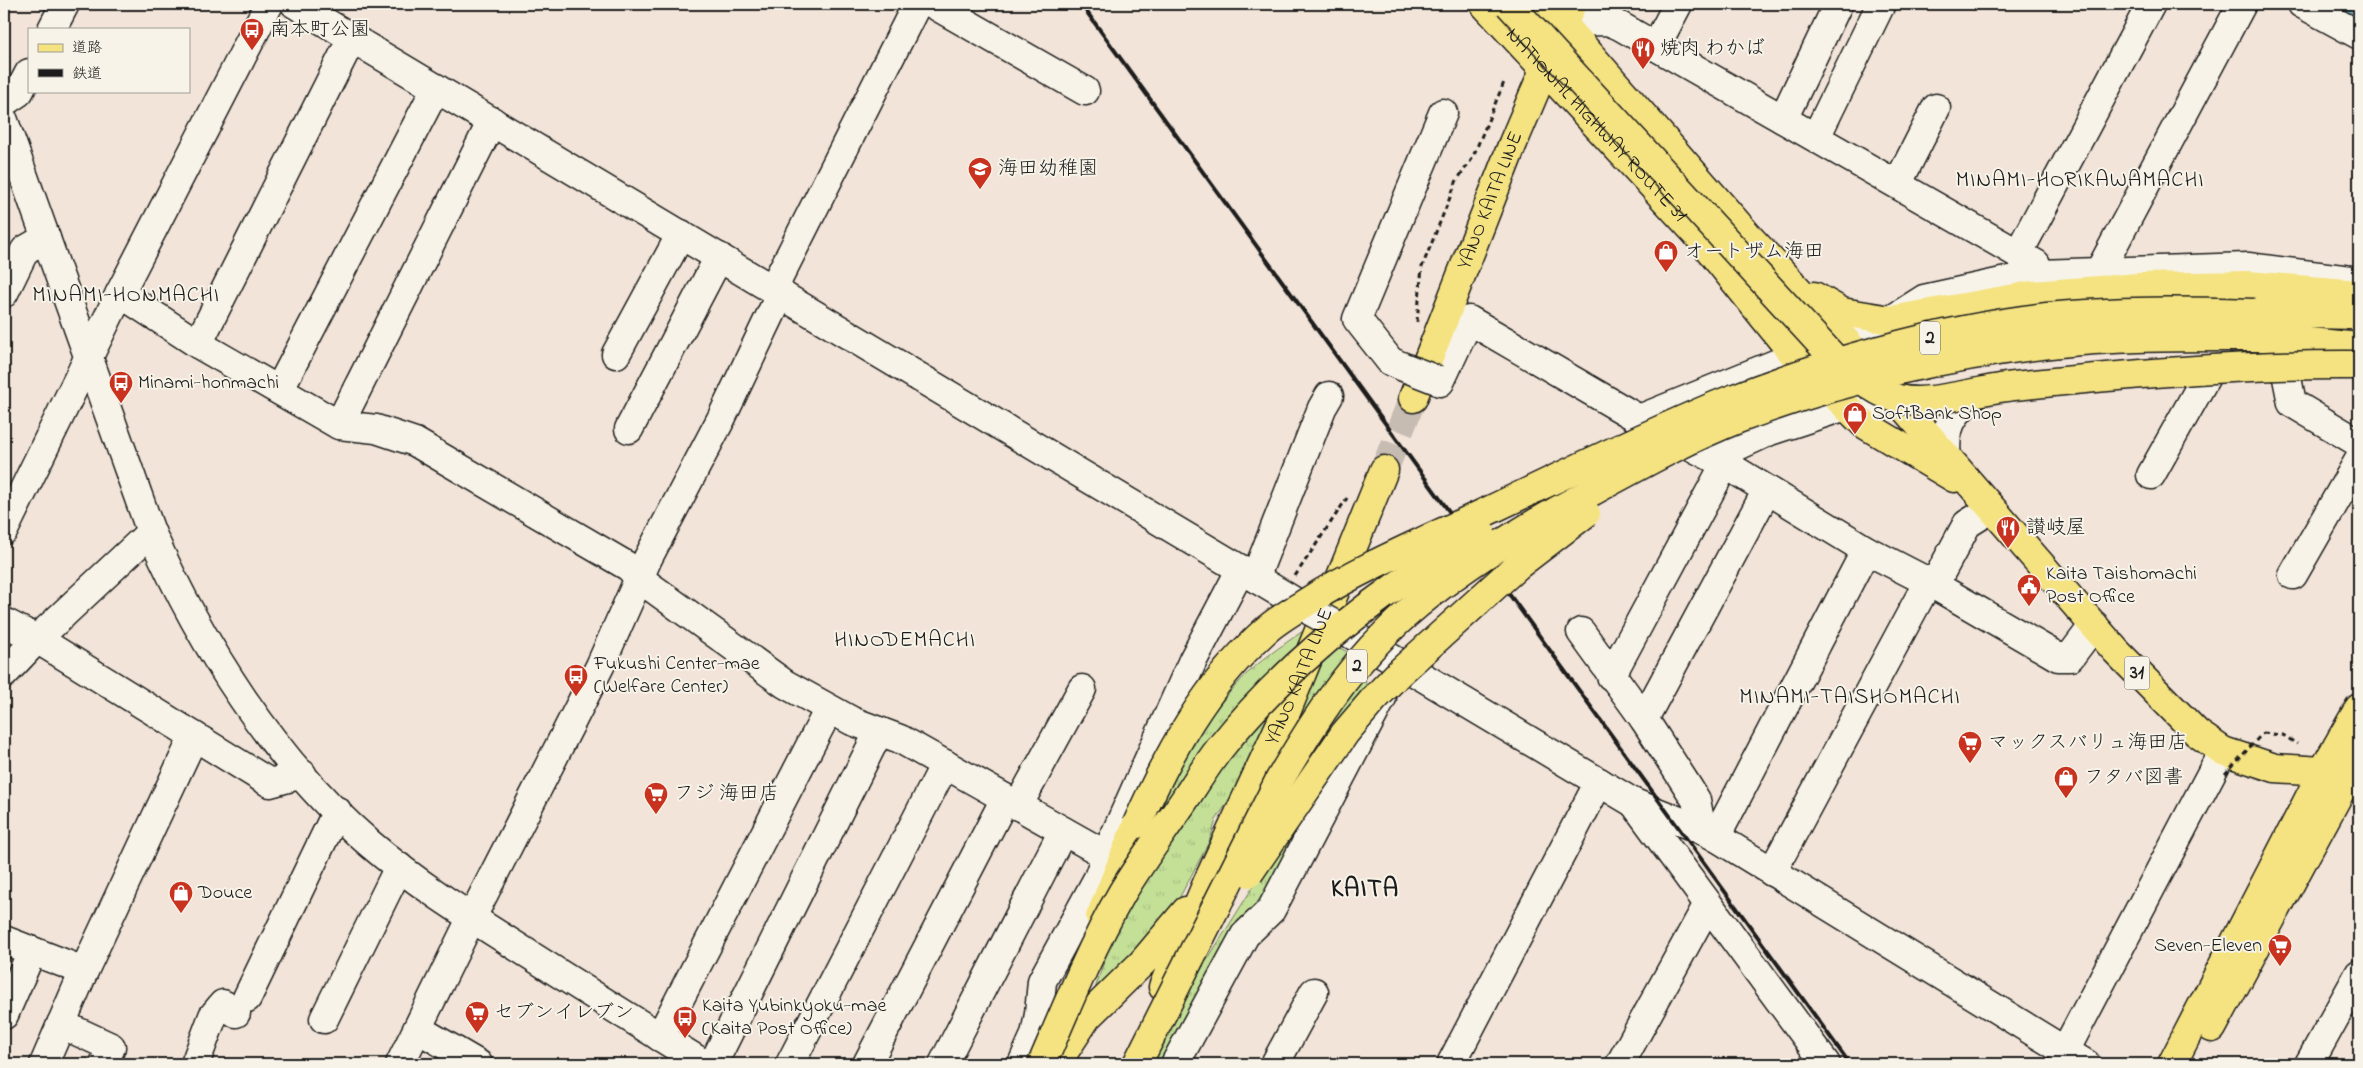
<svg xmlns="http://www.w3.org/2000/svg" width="2363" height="1068" viewBox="0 0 2363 1068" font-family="'Indie Flower','Klee One',sans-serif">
<defs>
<pattern id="grass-tufts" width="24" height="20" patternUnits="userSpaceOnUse" patternTransform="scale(1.25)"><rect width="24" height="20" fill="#c4e097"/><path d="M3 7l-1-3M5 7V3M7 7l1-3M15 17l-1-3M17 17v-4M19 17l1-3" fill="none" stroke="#a8c082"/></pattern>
<pattern id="water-rules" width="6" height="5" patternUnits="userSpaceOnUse" patternTransform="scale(1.25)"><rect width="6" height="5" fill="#7bc6da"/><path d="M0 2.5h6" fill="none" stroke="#6aaaba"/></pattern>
</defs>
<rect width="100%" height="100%" fill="#f2e4d8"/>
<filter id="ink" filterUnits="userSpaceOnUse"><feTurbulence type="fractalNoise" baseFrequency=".02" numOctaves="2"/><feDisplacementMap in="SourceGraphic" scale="10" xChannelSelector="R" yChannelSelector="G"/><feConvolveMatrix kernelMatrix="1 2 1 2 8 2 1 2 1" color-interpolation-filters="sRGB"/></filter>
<g filter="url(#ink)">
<g fill="url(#grass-tufts)" stroke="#707e5a">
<path d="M 1303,631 L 1254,752 L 1234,792 L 1216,820 L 1209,842 L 1175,906 L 1093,995 C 1129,889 1160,766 1238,683 C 1257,662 1280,647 1303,631 Z"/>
<path d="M 1331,643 L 1358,658 L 1365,665 L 1366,691 L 1370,696 L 1236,852 L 1261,805 Z"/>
<path d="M 1323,789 L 1271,891 L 1165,1064 L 1142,1064 L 1273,855 Z"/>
</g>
<path fill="url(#water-rules)" stroke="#55828e" d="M 2330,4 L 2354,4 L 2359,7 L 2359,21 Z"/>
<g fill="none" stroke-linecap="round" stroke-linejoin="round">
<path stroke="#c7bcb2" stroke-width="28" stroke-dasharray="28 14" stroke-linecap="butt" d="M 1384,470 L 1413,398"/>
<defs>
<g id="minor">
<path d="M 295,4 L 1312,612"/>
<path d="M 933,4 L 1085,91"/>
<path d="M 2302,4 L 2359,35"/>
<path d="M 1564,22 L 1608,21 L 1620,26 L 2036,264 L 2039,274"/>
<path d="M 52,29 L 65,4"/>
<path d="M 1656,46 L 1678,4"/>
<path d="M 4,102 L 19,92 L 29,73"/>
<path d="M 1783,119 L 1838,4"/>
<path d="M 4,121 L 151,532 C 201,645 274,761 369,843 C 419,886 475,920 530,955 C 588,992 646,1028 704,1064"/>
<path d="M 1816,137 L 1881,4"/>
<path d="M 1898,183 L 1936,108"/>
<path d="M 2018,254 L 2151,4"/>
<path d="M 2099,272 L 2242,4"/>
<path d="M 773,289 L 917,4"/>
<path d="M 4,293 L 25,250 L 46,238"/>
<path d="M 120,293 L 198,344 L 339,425 L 376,429 L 415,442 L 629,567 L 640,579 L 785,684 L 852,721 L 900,739 L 1106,855"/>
<path d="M 198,344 L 352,38"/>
<path d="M 616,354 L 681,234"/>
<path d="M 1401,366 L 1390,361 L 1357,319 L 1443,113"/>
<path d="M 2286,373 L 2292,403 L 2359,443"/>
<path d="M 1437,380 L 1440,382 L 1469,320 L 1639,419 L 1725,464 L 1866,550 L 1934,585 L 2058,657 L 2070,657 L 2094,625"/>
<path d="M 279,390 L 436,88"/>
<path d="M 1639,419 L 1795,356 L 1846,341 L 1891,320 L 1924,299 L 2039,274 L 2248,267 L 2359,281"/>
<path d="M 339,425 L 492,121"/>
<path d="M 629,429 L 719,257"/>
<path d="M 1714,457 L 1770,431 L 1846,406 L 1912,401"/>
<path d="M 1947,458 C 1943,427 1953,413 1976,394"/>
<path d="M 2151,475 L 2207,375"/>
<path d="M 4,530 L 120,293 L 269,4"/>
<path d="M 2293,575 L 2359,460"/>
<path d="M 1255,578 L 1322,408 L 1329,396"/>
<path d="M 1934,585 L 1967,524 L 1991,509"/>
<path d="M 4,622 L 37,639 L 270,783 L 302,774"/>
<path d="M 1339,627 L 1634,803 L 1702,830 L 1716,837 L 2086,1064"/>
<path d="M 1581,632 L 1644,719 L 1686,784 L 1696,800 L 1702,830"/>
<path d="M 4,674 L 37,639 L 151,532"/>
<path d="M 1611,676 L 1725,464"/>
<path d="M 1644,719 L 1767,490"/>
<path d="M 1634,803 L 1826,1064"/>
<path d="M 1018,806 L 1082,689"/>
<path d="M 1716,837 L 1866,550"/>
<path d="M 1772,872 L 1928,582"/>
<path d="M 4,940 L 84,971"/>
<path d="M 247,998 L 337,811"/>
<path d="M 4,1015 L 32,951"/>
<path d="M 324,1019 L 399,867"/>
<path d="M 61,1024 L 111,1047 L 104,1064"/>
<path d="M 418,1029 L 478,1064"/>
<path d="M 660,1037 L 829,709"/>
<path d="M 2065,1051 L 2223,751"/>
<path d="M 44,1064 L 84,971 L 194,736"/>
<path d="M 195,1064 L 213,1016 L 223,1004 L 236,1013"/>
<path d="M 400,1064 L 471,919 L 600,666 L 648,558 L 721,419 L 781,293"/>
<path d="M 713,1064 L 879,731"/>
<path d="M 790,1064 L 945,764"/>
<path d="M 867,1064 L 1005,799"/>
<path d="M 943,1064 L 1063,831"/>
<path d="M 1022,1064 L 1035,1035 L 1039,1014 L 1042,981 L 1098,878 L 1106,855 L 1193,660 L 1241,569"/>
<path d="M 1175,1064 L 1245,935 L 1271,910 L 1382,698"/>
<path d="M 1275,1064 L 1314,992"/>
<path d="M 1451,1064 L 1599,782"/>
<path d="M 1620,1064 L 1708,904"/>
<path d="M 2309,1064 L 2359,974"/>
</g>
<g id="major">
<path id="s1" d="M 1413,398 L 1513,143 L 1572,4"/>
<path id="s2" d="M 1163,987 L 1208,881 L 1287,710 L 1384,470"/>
<path d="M 1056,1064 L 1087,1017 L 1143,962 L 1186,911"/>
</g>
<g id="highway">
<path id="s3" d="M 1484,4 L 1696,233 L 1795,356 L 1864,424 L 1954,478"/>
<path d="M 1546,4 L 1750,238 L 1846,341 L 2116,651 L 2197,733 L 2223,751 L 2275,768 L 2323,771 L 2348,777"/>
<path d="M 1814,296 L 1842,312 L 1891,320 L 2032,295 L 2139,287 L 2248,285 L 2359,294"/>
<path d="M 2254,313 L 2359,315"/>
<path d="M 2260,337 L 2359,347"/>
<path d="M 1100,917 L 1137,824"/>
<path d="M 2212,1028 L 2359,757"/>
<path d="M 2172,1064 L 2323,771 L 2359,708"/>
</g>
</defs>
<use href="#minor" stroke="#1c1c1c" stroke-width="31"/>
<use href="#major" stroke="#1c1c1c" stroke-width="31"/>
<use href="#highway" stroke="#1c1c1c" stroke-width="31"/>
<g stroke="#1c1c1c" stroke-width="3" stroke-dasharray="5 4" stroke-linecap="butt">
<path d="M 1417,322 L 1422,267 L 1457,180 L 1472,159 L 1505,80"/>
<path d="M 1295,576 L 1347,498"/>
<path d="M 2263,733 L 2283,735 L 2297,744"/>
</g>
<use href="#minor" stroke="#f7f3e8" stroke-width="28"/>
<use href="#major" stroke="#f5e382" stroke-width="28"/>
<use href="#highway" stroke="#f5e382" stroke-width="28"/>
<path stroke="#1c1c1c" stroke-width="4" d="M 1081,4 L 1850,1064"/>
<defs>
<g id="minor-bridge">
<path d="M 1401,366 L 1437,380"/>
<path d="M 1312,612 L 1339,627"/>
</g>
<g id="highway-bridge">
<path d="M 1509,4 L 1832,356 C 1852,371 1874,393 1899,399 C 1926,406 1972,392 2000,388 C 2011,386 2023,385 2034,384 C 2142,373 2250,364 2359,365"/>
<path d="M 1137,824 C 1169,752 1205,685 1265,631 C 1277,620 1293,611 1307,602 C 1365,565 1430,539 1492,509 C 1569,473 1644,435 1722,403 C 1821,363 1940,329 2047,317 C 2116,310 2185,311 2254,313"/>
<path d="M 1249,873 L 1345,733 L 1374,699 L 1400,672 L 1517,566 L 1586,513"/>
<path d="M 1042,1064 C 1066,1008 1092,945 1122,893 C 1140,863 1160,836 1179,808 C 1193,788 1205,767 1220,748 C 1291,659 1383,589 1481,532"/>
<path d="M 1137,1064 L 1280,779 C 1310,728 1343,675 1386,633 C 1440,579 1523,528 1591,492 C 1639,466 1687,439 1738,419 C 1839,381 1943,356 2050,344 C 2119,336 2191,337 2260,337"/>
</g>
</defs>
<use href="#minor-bridge" stroke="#1c1c1c" stroke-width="31" stroke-linecap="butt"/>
<use href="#highway-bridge" stroke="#1c1c1c" stroke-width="31" stroke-linecap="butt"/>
<path stroke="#1c1c1c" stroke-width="3" stroke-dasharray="5 4" stroke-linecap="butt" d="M 2225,774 L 2263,733"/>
<use href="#minor-bridge" stroke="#f7f3e8" stroke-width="28"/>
<use href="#highway-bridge" stroke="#f5e382" stroke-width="28"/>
</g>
</g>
<defs>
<symbol id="bus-pin" viewBox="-11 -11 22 30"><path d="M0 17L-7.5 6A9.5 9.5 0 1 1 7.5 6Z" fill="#c8321e" stroke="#f7f3e8"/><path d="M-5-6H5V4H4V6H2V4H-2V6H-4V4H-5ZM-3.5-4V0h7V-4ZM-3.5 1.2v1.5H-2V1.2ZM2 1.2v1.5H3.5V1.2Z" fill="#fff"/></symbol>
<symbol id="restaurant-pin" viewBox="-11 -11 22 30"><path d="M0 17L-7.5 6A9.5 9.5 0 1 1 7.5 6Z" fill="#c8321e" stroke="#f7f3e8"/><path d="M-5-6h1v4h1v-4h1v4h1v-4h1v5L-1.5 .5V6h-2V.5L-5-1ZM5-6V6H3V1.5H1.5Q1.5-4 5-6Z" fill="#fff"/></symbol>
<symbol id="school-pin" viewBox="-11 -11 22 30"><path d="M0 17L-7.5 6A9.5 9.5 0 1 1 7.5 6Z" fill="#c8321e" stroke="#f7f3e8"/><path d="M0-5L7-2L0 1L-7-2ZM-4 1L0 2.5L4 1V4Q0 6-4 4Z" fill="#fff"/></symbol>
<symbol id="shop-pin" viewBox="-11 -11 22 30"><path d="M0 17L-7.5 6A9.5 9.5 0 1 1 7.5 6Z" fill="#c8321e" stroke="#f7f3e8"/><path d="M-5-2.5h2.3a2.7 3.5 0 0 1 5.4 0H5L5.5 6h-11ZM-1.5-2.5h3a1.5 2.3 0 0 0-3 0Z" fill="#fff"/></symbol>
<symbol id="civic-pin" viewBox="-11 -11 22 30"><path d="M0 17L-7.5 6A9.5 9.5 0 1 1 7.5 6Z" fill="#c8321e" stroke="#f7f3e8"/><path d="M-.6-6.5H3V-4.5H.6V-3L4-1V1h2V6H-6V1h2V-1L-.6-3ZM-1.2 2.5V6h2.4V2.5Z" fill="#fff"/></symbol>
<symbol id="supermarket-pin" viewBox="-11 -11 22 30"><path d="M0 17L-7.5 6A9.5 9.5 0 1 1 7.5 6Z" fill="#c8321e" stroke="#f7f3e8"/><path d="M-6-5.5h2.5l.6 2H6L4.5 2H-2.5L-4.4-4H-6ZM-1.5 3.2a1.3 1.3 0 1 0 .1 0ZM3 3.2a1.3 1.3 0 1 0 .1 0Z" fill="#fff"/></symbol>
</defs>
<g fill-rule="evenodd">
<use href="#bus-pin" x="238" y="16" width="28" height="38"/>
<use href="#restaurant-pin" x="1629" y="35" width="28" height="38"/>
<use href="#school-pin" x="966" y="155" width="28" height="38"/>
<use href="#shop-pin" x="1652" y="238" width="28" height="38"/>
<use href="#bus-pin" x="107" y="369" width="28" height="38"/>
<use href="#shop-pin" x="1841" y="400" width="28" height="38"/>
<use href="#restaurant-pin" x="1994" y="514" width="28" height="38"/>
<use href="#civic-pin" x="2015" y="572" width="28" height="38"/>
<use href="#bus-pin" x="562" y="662" width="28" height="38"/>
<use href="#supermarket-pin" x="1956" y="729" width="28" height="38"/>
<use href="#shop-pin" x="2052" y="764" width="28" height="38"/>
<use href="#supermarket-pin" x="642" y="780" width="28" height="38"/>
<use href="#shop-pin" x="167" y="879" width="28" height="38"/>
<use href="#supermarket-pin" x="2266" y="932" width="28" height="38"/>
<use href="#supermarket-pin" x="463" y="999" width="28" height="38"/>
<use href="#bus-pin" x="671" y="1004" width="28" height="38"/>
</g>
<g text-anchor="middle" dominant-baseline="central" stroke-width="4" stroke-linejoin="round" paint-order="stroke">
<g fill="#f7f3e8" stroke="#5e5c59" stroke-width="1">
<rect x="1920" y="321.5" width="20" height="33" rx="4"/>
<rect x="1347" y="649.5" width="20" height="33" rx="4"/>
<rect x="2124.5" y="656.5" width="25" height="33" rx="4"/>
</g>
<g font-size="19" font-weight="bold" fill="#1c1c1c">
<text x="1930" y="338">2</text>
<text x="1357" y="666">2</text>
<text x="2137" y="673">31</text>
</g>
<g font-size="20" fill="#1c1c1c" stroke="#f7f3e8" text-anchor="start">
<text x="270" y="30">南本町公園</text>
<text x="1660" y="49">焼肉 わかば</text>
<text x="998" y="169">海田幼稚園</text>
<text x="1684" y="252">オートザム海田</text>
<text x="138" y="383">Minami-honmachi</text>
<text x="1872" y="414">SoftBank Shop</text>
<text x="2026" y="528">讃岐屋</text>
<text x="2046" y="574">Kaita Taishomachi<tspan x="2046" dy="23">Post Office</tspan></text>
<text x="594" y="664">Fukushi Center-mae<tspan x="594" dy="23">(Welfare Center)</tspan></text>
<text x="1988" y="743">マックスバリュ海田店</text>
<text x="2084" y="778">フタバ図書</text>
<text x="674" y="794">フジ 海田店</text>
<text x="198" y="893">Douce</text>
<text x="2262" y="946" text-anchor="end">Seven-Eleven</text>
<text x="702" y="1006">Kaita Yubinkyoku-mae<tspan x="702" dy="23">(Kaita Post Office)</tspan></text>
<text x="494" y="1013">セブンイレブン</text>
</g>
<g font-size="20" fill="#1c1c1c" stroke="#f7f3e8">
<text stroke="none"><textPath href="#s3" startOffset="165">NATIONAL HIGHWAY ROUTE 31</textPath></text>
<text stroke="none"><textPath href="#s1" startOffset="212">YANO KAITA LINE</textPath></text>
<text stroke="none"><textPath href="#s2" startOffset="339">YANO KAITA LINE</textPath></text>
</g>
<g font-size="22" letter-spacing="1" fill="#1c1c1c" stroke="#f7f3e8">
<text x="2080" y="181">MINAMI-HORIKAWAMACHI</text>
<text x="126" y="296">MINAMI-HONMACHI</text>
<text x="905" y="641">HINODEMACHI</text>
<text x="1850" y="698">MINAMI-TAISHOMACHI</text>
</g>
<g font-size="25" font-weight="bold" letter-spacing="1" fill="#1c1c1c" stroke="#f7f3e8">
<text x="1365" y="890">KAITA</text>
</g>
</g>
<rect width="2363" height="1068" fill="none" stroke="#f7f3e8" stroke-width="20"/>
<rect x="10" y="10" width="2343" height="1048" fill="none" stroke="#1c1c1c" stroke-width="2" filter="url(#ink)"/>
<rect x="28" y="28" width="162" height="65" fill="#f7f3e8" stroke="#9f9d96"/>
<rect x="38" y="44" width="25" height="8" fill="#f5e382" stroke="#9f9d96"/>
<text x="72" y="52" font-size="15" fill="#1c1c1c">道路</text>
<rect x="38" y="69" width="25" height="8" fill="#1c1c1c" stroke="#9f9d96"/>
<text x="72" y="78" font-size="15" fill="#1c1c1c">鉄道</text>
</svg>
